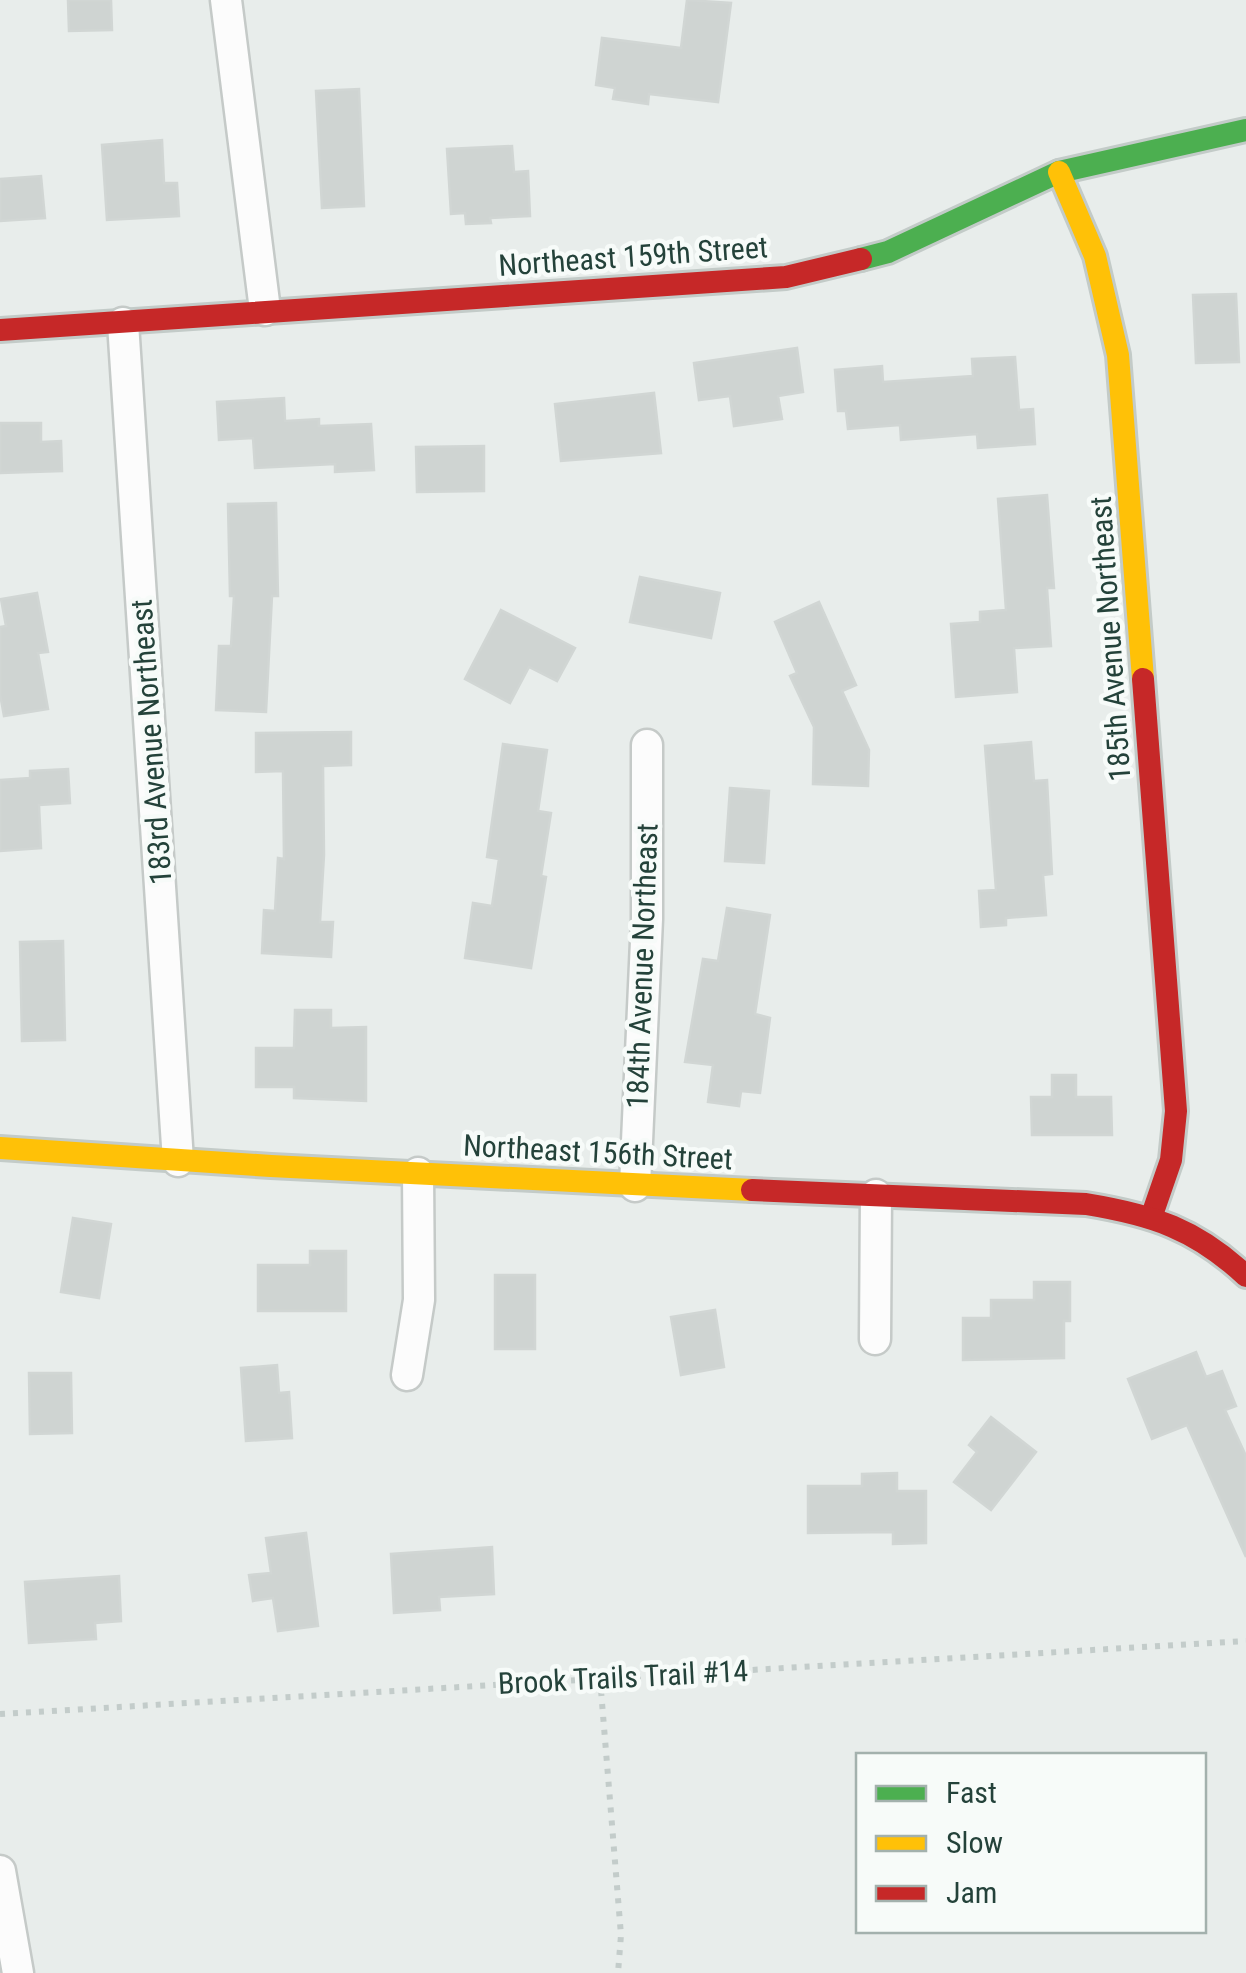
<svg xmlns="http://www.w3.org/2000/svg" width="1246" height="1973" viewBox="0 0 1246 1973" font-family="'Roboto Condensed',sans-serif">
<rect width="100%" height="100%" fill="#e8edeb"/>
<g fill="#cfd4d2" stroke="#d1d6d4" stroke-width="2.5">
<path d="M 68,0 L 111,0 L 112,30 L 69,31 Z"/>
<path d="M 687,0 L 731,3 L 718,102 L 649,94 L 648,104 L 613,99 L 615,88 L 596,85 L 602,38 L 681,48 Z"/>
<path d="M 359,89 L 364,206 L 322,208 L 316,91 Z"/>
<path d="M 162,140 L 164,183 L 177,183 L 179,216 L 107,220 L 102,145 Z"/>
<path d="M 512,146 L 514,172 L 528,171 L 530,216 L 490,218 L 491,223 L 466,224 L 465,213 L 451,214 L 447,149 Z"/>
<path d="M 41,176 L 45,218 L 0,221 L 0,179 Z"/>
<path d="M 1236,294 L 1239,362 L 1196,363 L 1193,295 Z"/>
<path d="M 797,348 L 803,392 L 778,396 L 782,419 L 734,426 L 730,396 L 699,400 L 694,363 Z"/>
<path d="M 1015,357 L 1019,410 L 1033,409 L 1035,444 L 978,448 L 977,434 L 901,440 L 900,425 L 848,429 L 846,411 L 838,411 L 835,370 L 882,366 L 883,382 L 973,376 L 972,359 Z"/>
<path d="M 654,393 L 661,453 L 561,461 L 555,404 Z"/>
<path d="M 284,398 L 285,421 L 319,419 L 319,426 L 371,424 L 374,470 L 335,472 L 335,464 L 255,468 L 253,438 L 219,440 L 217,402 Z"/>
<path d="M 0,423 L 41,423 L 41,442 L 61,441 L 62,471 L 0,473 Z"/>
<path d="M 484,446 L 484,491 L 417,492 L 416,447 Z"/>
<path d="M 1047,495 L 1054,588 L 1047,588 L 1051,646 L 1014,648 L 1017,692 L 956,697 L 951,624 L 980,622 L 980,612 L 1006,610 L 998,499 Z"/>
<path d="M 276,503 L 278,596 L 272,596 L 266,712 L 216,710 L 219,646 L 231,646 L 234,596 L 230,596 L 228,504 Z"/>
<path d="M 640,577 L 720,593 L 711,638 L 630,622 Z"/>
<path d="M 37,593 L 48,652 L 38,653 L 48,709 L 4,716 L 0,694 L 0,627 L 6,626 L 1,599 Z"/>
<path d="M 819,602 L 856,685 L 842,691 L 869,750 L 868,786 L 813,784 L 814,727 L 790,676 L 797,673 L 775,622 Z"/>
<path d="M 501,610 L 575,648 L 557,681 L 529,667 L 510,703 L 465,679 Z"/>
<path d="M 351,732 L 351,765 L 323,766 L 324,855 L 320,922 L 333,922 L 331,957 L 262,953 L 264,910 L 275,911 L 278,858 L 284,859 L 283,771 L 256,772 L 256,733 Z"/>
<path d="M 1031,742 L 1034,781 L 1047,780 L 1052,874 L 1043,875 L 1046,915 L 1006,918 L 1006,925 L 981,927 L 979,891 L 996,890 L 985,746 Z"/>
<path d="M 503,744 L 547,750 L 538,811 L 551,813 L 541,876 L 546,877 L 531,968 L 465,958 L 473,903 L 492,906 L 499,859 L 487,857 Z"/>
<path d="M 68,769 L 70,803 L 39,805 L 41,848 L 0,851 L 0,780 L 30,778 L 30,771 Z"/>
<path d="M 730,788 L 769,791 L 764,863 L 725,861 Z"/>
<path d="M 727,908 L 770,915 L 755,1014 L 770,1018 L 760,1093 L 741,1091 L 739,1106 L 708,1102 L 713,1065 L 685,1062 L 703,959 L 718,961 Z"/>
<path d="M 63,941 L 65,1040 L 22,1041 L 20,942 Z"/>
<path d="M 295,1010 L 331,1010 L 331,1028 L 366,1027 L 366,1101 L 294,1098 L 294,1087 L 256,1087 L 256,1048 L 294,1048 Z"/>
<path d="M 1052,1075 L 1076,1075 L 1076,1097 L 1111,1097 L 1112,1135 L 1032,1135 L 1031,1097 L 1052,1097 Z"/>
<path d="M 73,1218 L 111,1224 L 99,1298 L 61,1292 Z"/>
<path d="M 310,1251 L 346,1251 L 346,1311 L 258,1311 L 258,1265 L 310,1265 Z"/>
<rect x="495" y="1275" width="40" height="74"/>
<path d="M 1034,1282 L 1070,1282 L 1070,1321 L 1064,1321 L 1064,1358 L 963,1360 L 963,1318 L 991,1318 L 991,1300 L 1034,1300 Z"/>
<path d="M 715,1310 L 724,1367 L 681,1375 L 671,1317 Z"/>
<path d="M 1196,1352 L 1206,1377 L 1222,1371 L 1236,1406 L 1225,1410 L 1246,1456 L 1246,1557 L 1187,1425 L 1152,1439 L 1128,1379 Z"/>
<path d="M 277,1365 L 279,1393 L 289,1392 L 292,1438 L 246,1441 L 241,1368 Z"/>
<path d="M 29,1373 L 71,1373 L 72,1433 L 30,1434 Z"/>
<path d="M 991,1417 L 1036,1452 L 991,1510 L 954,1482 L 977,1452 L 969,1445 Z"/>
<path d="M 897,1473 L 897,1491 L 926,1491 L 926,1543 L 893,1544 L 893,1532 L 808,1533 L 808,1486 L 862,1486 L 862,1474 Z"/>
<path d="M 306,1533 L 318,1626 L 278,1631 L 273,1598 L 253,1601 L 249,1575 L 271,1573 L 266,1538 Z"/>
<path d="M 492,1547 L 494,1594 L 439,1597 L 440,1610 L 394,1613 L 391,1554 Z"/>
<path d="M 119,1576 L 121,1621 L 95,1623 L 96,1639 L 29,1643 L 25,1582 Z"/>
</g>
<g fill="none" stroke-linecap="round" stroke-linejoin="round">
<defs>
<g id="street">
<path d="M 226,0 L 265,310"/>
<path d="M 123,323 L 178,1161"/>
<path d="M 635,1186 L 647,919 L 647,745"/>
<path d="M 875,1339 L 876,1195"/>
<path d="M 407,1375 L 419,1300 L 418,1173"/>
<path d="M 0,1871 L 18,1973"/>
</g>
<path id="fast" d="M 861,259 L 888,252 L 1059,172 L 1246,130"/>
<g id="slow">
<path d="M 1059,172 L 1095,256 L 1118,355 L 1143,679"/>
<path d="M 0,1148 L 271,1166 L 752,1190"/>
</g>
<g id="jam">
<path d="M 0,330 L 786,277 L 861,259"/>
<path d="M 1143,679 L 1176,1111 L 1171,1160 L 1152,1215"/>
<path d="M 752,1190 L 1086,1204 C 1153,1215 1196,1229 1246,1276"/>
</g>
</defs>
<use href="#street" stroke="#c5cac8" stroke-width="35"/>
<use href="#fast" stroke="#c3cbc8" stroke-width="28"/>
<use href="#slow" stroke="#c3cbc8" stroke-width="28"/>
<use href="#jam" stroke="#c3cbc8" stroke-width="28"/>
<g stroke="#c3ccca" stroke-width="6" stroke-dasharray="5 8" stroke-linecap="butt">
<path d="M 600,1678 L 621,1935 L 618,1973"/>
<path d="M 0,1714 L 1246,1641"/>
</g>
<use href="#street" stroke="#fcfcfc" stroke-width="30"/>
<use href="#fast" stroke="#4caf50" stroke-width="22"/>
<use href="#slow" stroke="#ffc107" stroke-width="22"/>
<use href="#jam" stroke="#c62828" stroke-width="22"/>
</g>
<g text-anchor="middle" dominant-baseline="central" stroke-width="9" stroke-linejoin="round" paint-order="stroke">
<g font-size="30" fill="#24423a" stroke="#f7fbf9">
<text transform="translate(633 256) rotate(-4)">Northeast 159th Street</text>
<text transform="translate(1110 639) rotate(-94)">185th Avenue Northeast</text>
<text transform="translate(151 742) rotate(-94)">183rd Avenue Northeast</text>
<text transform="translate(642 966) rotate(-88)">184th Avenue Northeast</text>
<text transform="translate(598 1152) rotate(3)">Northeast 156th Street</text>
<text transform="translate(623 1677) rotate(-3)">Brook Trails Trail #14</text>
</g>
</g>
<rect x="856" y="1753" width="350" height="180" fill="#f7fbf9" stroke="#a3b1ad" stroke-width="2.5"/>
<rect x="876" y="1786" width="50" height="15" fill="#4caf50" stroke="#a3b1ad" stroke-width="2.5"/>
<text x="946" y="1803" font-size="30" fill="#24423a">Fast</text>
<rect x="876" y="1836" width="50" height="15" fill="#ffc107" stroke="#a3b1ad" stroke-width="2.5"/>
<text x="946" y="1853" font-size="30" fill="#24423a">Slow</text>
<rect x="876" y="1886" width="50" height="15" fill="#c62828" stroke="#a3b1ad" stroke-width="2.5"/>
<text x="946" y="1903" font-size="30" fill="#24423a">Jam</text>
</svg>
